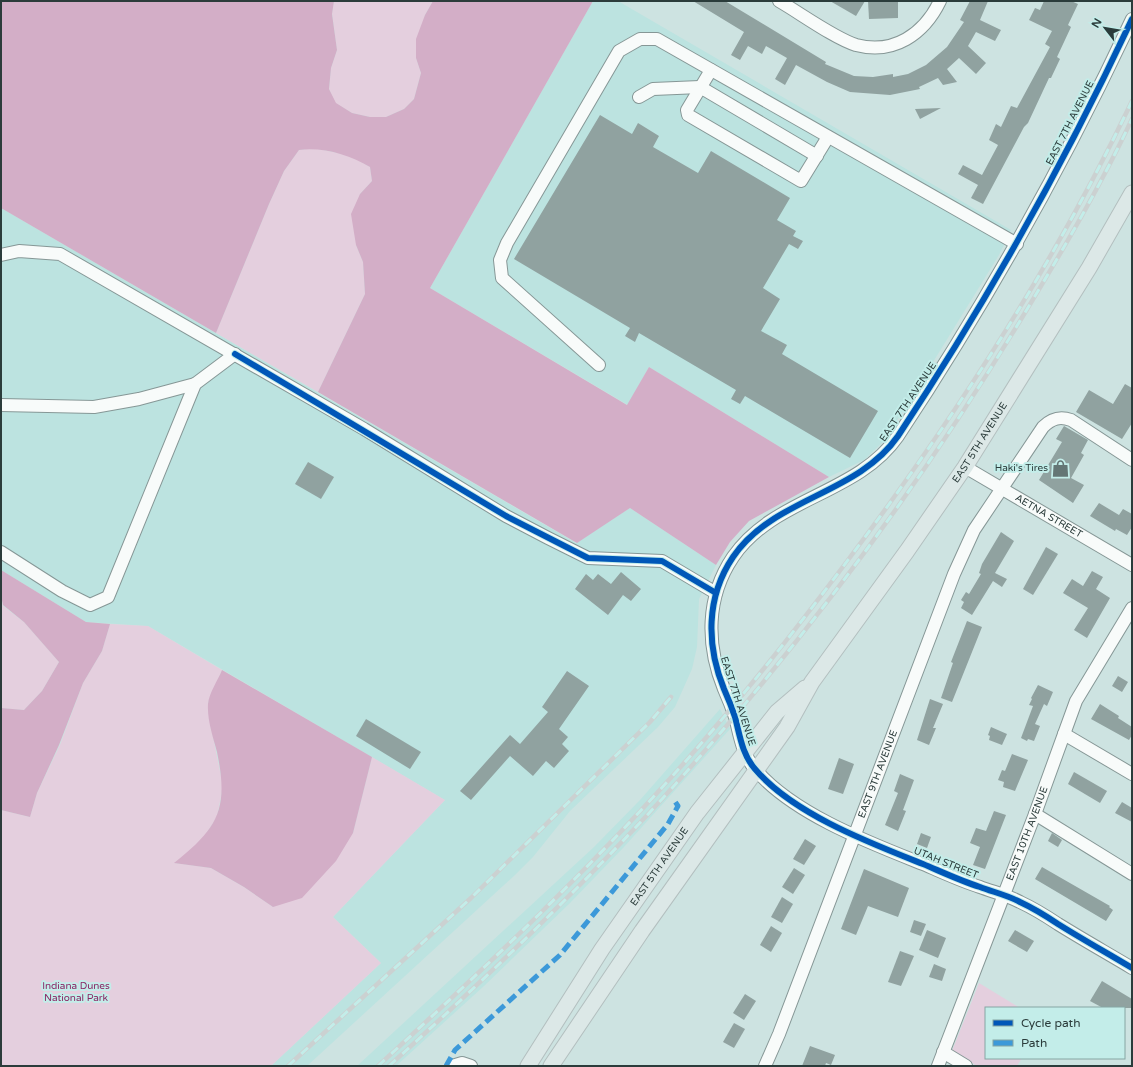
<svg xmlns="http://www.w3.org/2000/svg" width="1133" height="1067" viewBox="0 0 1133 1067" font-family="'Varela Round',sans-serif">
<rect width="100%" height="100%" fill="#cde3e1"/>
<g fill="#bce3e0">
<path d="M 593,1 L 618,1 L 1011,230 L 999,255 L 885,440 L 864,460 L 829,477 L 649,367 L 628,405 L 430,288 Z"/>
<path d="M 1,208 L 576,543 L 630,508 L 716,565 L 699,599 L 697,647 L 692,669 L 675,707 L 658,727 L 570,811 L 533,857 L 515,875 L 307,1066 L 271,1066 L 381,963 L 333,917 L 445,800 L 148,626 L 86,622 L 1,570 Z"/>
<path d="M 720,709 L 730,729 L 624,847 L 570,903 L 484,986 L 396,1066 L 357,1066 L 594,847 L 640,800 Z"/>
</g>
<g fill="#e4cfde">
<path d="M 334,1 L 433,1 L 425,15 L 416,58 L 421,73 L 414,99 L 404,109 L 386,117 L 370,117 L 352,113 L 335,103 L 329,89 L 331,68 L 337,50 L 332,13 Z"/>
<path d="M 314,148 L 352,156 L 370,167 L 372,181 L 360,194 L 356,245 L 363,262 L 365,294 L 318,392 L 216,333 L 269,204 L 284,171 L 299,150 Z"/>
<path d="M 1,596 L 3,606 L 24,622 L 59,662 L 42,691 L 24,710 L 1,708 Z"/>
<path d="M 110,624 L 148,626 L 222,670 L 208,703 L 211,727 L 223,786 L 217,817 L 200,843 L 175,863 L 211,868 L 244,887 L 273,907 L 353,833 L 372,757 L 445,800 L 333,917 L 381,963 L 271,1066 L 1,1066 L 1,810 L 30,817 L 37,793 L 60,745 L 83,683 L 102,651 Z"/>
<path d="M 979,983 L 1020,1008 L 986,1008 L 986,1058 L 1022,1058 L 1017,1066 L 977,1066 L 952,1051 Z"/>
</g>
<g fill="#d3aec7">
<path d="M 1,1 L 334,1 L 332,14 L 337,50 L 331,68 L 329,89 L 336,103 L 352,113 L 370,117 L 386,117 L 404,109 L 414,99 L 421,73 L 416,58 L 416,39 L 425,15 L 433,1 L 593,1 L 430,288 L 627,405 L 649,367 L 829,477 L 749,521 L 730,542 L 716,565 L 630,508 L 577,543 L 318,392 L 365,294 L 363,262 L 356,245 L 351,214 L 360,194 L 372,181 L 370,167 C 349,155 324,147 299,150 L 284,171 L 269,204 L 216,333 L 1,208 Z"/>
<path d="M 1,570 L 86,622 L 110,624 L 102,651 L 83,683 L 59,745 L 37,793 L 30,817 L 1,810 L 1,708 L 24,710 L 42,691 L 59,662 L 24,622 L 3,605 L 1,596 Z"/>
<path d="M 222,670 L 372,757 L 353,833 L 336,861 L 302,898 L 273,907 L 244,887 L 211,868 L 174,863 C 218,828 229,809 217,752 C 213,737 207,720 208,704 C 209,693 218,680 222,670 Z"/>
</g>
<g fill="#90a2a0">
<path d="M 693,1 L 725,1 L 826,62 L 825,64 L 854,76 L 873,77 L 893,74 L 893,77 L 908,74 L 926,65 L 947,47 L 964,22 L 960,20 L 970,1 L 988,1 L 980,20 L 1001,30 L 995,41 L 976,32 L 968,46 L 986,63 L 976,74 L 959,58 L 947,69 L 957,82 L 943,85 L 938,78 L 919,87 L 920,89 L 890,95 L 850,92 L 827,82 L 796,65 L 785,85 L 775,79 L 787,58 L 766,46 L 762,54 L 748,46 L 740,60 L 731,55 L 744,32 Z"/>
<path d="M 830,1 L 865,1 L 856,16 Z"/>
<path d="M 868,1 L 898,2 L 898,18 L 869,19 Z"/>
<path d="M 1044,1 L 1071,1 L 1078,4 L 1068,25 L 1071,27 L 1057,57 L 1060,59 L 1051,78 L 1049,78 L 1028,123 L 1024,127 L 983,204 L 971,198 L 978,185 L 958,174 L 963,165 L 982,175 L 997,147 L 998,145 L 989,140 L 996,124 L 1001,127 L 1011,106 L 1017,108 L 1050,47 L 1045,44 L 1052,31 L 1029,20 L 1035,8 L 1040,10 Z"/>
<path d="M 941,108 L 920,119 L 915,109 Z"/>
<path d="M 600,115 L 632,134 L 638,123 L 659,136 L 653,147 L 698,173 L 711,151 L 790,198 L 777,220 L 796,231 L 793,236 L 803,241 L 798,249 L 789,244 L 763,288 L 780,299 L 761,331 L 787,345 L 782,354 L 878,411 L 850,458 L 745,396 L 740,404 L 731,399 L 736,390 L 639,333 L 635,342 L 625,336 L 630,328 L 514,259 Z"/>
<path d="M 1125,384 L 1132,388 L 1132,423 L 1122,439 L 1076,412 L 1089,390 L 1113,404 Z"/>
<path d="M 1064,426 L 1088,440 L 1081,453 L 1084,455 L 1071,478 L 1084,485 L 1073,503 L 1039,480 L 1062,442 L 1056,439 Z"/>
<path d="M 308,462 L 334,477 L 321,499 L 295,484 Z"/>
<path d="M 1099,503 L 1119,515 L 1123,509 L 1132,514 L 1132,527 L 1127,535 L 1116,529 L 1115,531 L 1090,516 Z"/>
<path d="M 1001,532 L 1014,541 L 995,573 L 1007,579 L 1002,587 L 993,581 L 972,615 L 961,608 L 964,602 L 961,600 L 966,592 L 969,594 L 981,574 L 979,573 L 982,564 Z"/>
<path d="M 1046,547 L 1058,554 L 1033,595 L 1023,589 Z"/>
<path d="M 1092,571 L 1103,577 L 1096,589 L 1110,598 L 1087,638 L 1074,630 L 1088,608 L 1063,593 L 1072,579 L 1083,586 Z"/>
<path d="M 621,572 L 641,589 L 631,601 L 623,595 L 608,615 L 575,589 L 586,574 L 593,580 L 598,574 L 611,584 Z"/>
<path d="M 967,621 L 982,627 L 952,702 L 941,698 L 953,663 L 951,662 Z"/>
<path d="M 567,671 L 589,686 L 559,729 L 568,737 L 562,744 L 569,751 L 554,768 L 546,761 L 533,776 L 510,756 L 471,800 L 460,791 L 510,735 L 520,744 L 548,712 L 542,707 Z"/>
<path d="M 1118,676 L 1128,682 L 1122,692 L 1112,686 Z"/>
<path d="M 1038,685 L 1053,692 L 1047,706 L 1044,704 L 1035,724 L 1040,726 L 1034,741 L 1028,739 L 1027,741 L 1021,738 L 1033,706 L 1029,705 L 1032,699 L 1031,698 Z"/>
<path d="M 930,699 L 943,704 L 933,728 L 936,728 L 929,745 L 917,740 Z"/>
<path d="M 1100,704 L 1119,716 L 1118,718 L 1132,727 L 1132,735 L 1129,740 L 1091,719 Z"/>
<path d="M 366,719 L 421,752 L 410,769 L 356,736 Z"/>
<path d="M 991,727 L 1007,734 L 1002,745 L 989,740 L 990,736 L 988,735 Z"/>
<path d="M 1012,754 L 1028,760 L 1015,791 L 1003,787 L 1004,782 L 998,780 L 1002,770 L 1005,771 Z"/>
<path d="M 839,758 L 854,764 L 843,794 L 828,789 Z"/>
<path d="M 1074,772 L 1107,791 L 1100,803 L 1068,784 Z"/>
<path d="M 900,774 L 914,780 L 903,810 L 906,811 L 898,831 L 885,825 L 898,793 L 894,791 Z"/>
<path d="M 1122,802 L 1132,808 L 1132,822 L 1115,813 Z"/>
<path d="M 994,811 L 1006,815 L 985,869 L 973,865 L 980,847 L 970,843 L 976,828 L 986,831 Z"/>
<path d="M 921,833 L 931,837 L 927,848 L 917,844 Z"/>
<path d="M 1052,833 L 1062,840 L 1058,847 L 1048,841 Z"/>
<path d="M 805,839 L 816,846 L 804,865 L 793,859 Z"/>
<path d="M 1042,867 L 1110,906 L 1109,907 L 1113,910 L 1106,921 L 1035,879 Z"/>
<path d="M 794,868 L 805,875 L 793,894 L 782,887 Z"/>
<path d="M 864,869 L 909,888 L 898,917 L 868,906 L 856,935 L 841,929 Z"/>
<path d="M 782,897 L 793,904 L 782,923 L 771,917 Z"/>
<path d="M 914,920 L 926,924 L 921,936 L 910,932 Z"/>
<path d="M 771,926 L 782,933 L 771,952 L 760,945 Z"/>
<path d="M 927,930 L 946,938 L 938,958 L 919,950 Z"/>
<path d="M 1015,930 L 1034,941 L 1027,952 L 1008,941 Z"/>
<path d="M 900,951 L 914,956 L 901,986 L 888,982 Z"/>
<path d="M 934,964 L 946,969 L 942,981 L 929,977 Z"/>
<path d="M 1102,981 L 1132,999 L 1132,1008 L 1103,1008 L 1090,1001 Z"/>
<path d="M 745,994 L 756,1001 L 744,1020 L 733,1013 Z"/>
<path d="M 734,1023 L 745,1029 L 734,1048 L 723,1042 Z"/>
<path d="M 810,1046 L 835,1055 L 831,1065 L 826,1063 L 825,1066 L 802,1066 Z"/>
</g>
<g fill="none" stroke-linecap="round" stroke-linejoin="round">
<defs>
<g id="minor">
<path d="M 779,1 C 800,13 834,38 856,45 C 894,55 924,34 940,1"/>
<path d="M 1132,19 C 1064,164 986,303 898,436 C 857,495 774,497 733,557 C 706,597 706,645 724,689 C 728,698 732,708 735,717 C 740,736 742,754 755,769 C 793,814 870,843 923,864 C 942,872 961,881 980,887 C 993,892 1007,895 1020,902 C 1033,908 1046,916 1058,924 C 1082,939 1107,953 1132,968"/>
<path d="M 711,70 L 687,110 L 688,115 L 801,181 L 828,137"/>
<path d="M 639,97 L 653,89 L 700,87 L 817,156"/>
<path d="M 1,255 L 19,251 L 60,254 L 364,429 L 506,516 L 548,538 L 588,558 L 662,561 L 716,593"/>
<path d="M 599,365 L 502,278 L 500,260 L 507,243 L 619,51 L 640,39 L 657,39 L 1017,244"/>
<path d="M 1,405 L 94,407 L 139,399 L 195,384"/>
<path id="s1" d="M 965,467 L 1132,565"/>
<path d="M 1,552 L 62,591 L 90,605 L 108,597 L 195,384 L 235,354"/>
<path d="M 1064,734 L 1132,774"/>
<path d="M 1035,814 L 1132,874"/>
<path d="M 943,1052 L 966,1066"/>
<path d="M 452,1066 L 462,1063 L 471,1066"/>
<path id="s2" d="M 765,1066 L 779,1034 L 954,574 L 974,530 L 1043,427 C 1052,418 1060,416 1071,420 L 1132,460"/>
<path id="s3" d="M 938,1066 L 1035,814 L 1076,701 L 1132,608"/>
</g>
<g id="major">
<path id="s4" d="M 528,1066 L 602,949 L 697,813 L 777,712 L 805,688"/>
<path id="s5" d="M 551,1066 L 642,931 L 787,727 L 812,682 L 907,551 L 965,467 L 1089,268 L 1132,193"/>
</g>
</defs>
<use href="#minor" stroke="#869796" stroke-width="14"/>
<use href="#major" stroke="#b3bfbf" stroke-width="17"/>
<use href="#minor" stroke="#f8fbfa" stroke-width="12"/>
<use href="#major" stroke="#dce8e7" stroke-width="15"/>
<defs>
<g id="rail">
<path d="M 288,1066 L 471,898 L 650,722 L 671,697"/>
<path d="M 378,1066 C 474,978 569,889 657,793 C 724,720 786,643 845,564 C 954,419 1054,265 1132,101"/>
<path d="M 389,1066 C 484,980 577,892 663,798 C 799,648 922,484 1026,311 C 1064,248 1101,185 1132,119"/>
</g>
</defs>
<use href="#rail" stroke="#cbd1d1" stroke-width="4.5"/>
<use href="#rail" stroke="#c3ede9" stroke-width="3" stroke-dasharray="9" stroke-linecap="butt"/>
<path stroke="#3c99d9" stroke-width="5" stroke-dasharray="10 5" stroke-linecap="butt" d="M 446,1066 L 455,1050 L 560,955 L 668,824 L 678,806 L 674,800"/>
<defs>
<g id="cycleway">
<path d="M 1132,19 C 1064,164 986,303 898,436 C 857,495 774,497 733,557 C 706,597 706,645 724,689 C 728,698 732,708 735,717 C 740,736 742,754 755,769 C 793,814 870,843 923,864 C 942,872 961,881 980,887 C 993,892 1007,895 1020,902 C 1033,908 1046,916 1058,924 C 1082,939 1107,953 1132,968"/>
<path d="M 235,354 L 506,516 L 588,558 L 662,561 L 716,593"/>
</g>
</defs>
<use href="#cycleway" stroke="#c3ede9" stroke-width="8"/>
<use href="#cycleway" stroke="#0057b8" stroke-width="6"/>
</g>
<defs>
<symbol id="shop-bare" viewBox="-9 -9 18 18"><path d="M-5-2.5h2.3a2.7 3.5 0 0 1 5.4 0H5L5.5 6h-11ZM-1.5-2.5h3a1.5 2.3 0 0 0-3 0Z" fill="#647675" stroke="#c3ede9" stroke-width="2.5" paint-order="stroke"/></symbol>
</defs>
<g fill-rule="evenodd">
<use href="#shop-bare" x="1048" y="456" width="25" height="25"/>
</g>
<g text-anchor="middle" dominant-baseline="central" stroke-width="4" stroke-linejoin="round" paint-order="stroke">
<g font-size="10" fill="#2b3c3b" stroke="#c3ede9">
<text transform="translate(1070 123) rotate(-63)">EAST 7TH AVENUE</text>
<text transform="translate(908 402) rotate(-56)">EAST 7TH AVENUE</text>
<text stroke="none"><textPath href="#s5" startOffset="757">EAST 5TH AVENUE</textPath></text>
<text stroke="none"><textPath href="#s1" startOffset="97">AETNA STREET</textPath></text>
<text transform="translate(738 701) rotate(72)">EAST 7TH AVENUE</text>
<text stroke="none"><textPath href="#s2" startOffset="313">EAST 9TH AVENUE</textPath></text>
<text stroke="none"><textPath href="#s3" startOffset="249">EAST 10TH AVENUE</textPath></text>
<text transform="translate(946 863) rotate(22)">UTAH STREET</text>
<text stroke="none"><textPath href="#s4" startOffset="239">EAST 5TH AVENUE</textPath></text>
</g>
<g font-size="10" fill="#2b3c3b" stroke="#c3ede9" text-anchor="end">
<text x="1048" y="468">Haki's Tires</text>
</g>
<g font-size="10" fill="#892664" stroke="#c3ede9">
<text x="76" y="986">Indiana Dunes<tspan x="76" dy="12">National Park</tspan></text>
</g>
</g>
<rect width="1133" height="1067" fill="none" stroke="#2b3c3b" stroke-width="4"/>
<rect x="985" y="1007" width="140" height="52" fill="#c3ede9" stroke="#86a6a3"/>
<rect x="993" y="1020" width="20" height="6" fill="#0057b8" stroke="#86a6a3"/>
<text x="1021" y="1027" font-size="12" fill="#2b3c3b">Cycle path</text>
<rect x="993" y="1040" width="20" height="6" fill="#3c99d9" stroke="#86a6a3"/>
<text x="1021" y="1047" font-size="12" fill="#2b3c3b">Path</text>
<g transform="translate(1105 28) rotate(301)" stroke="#c3ede9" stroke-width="3" paint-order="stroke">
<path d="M0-3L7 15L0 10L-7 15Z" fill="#2b3c3b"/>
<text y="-6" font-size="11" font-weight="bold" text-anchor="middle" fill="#2b3c3b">N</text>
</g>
</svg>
